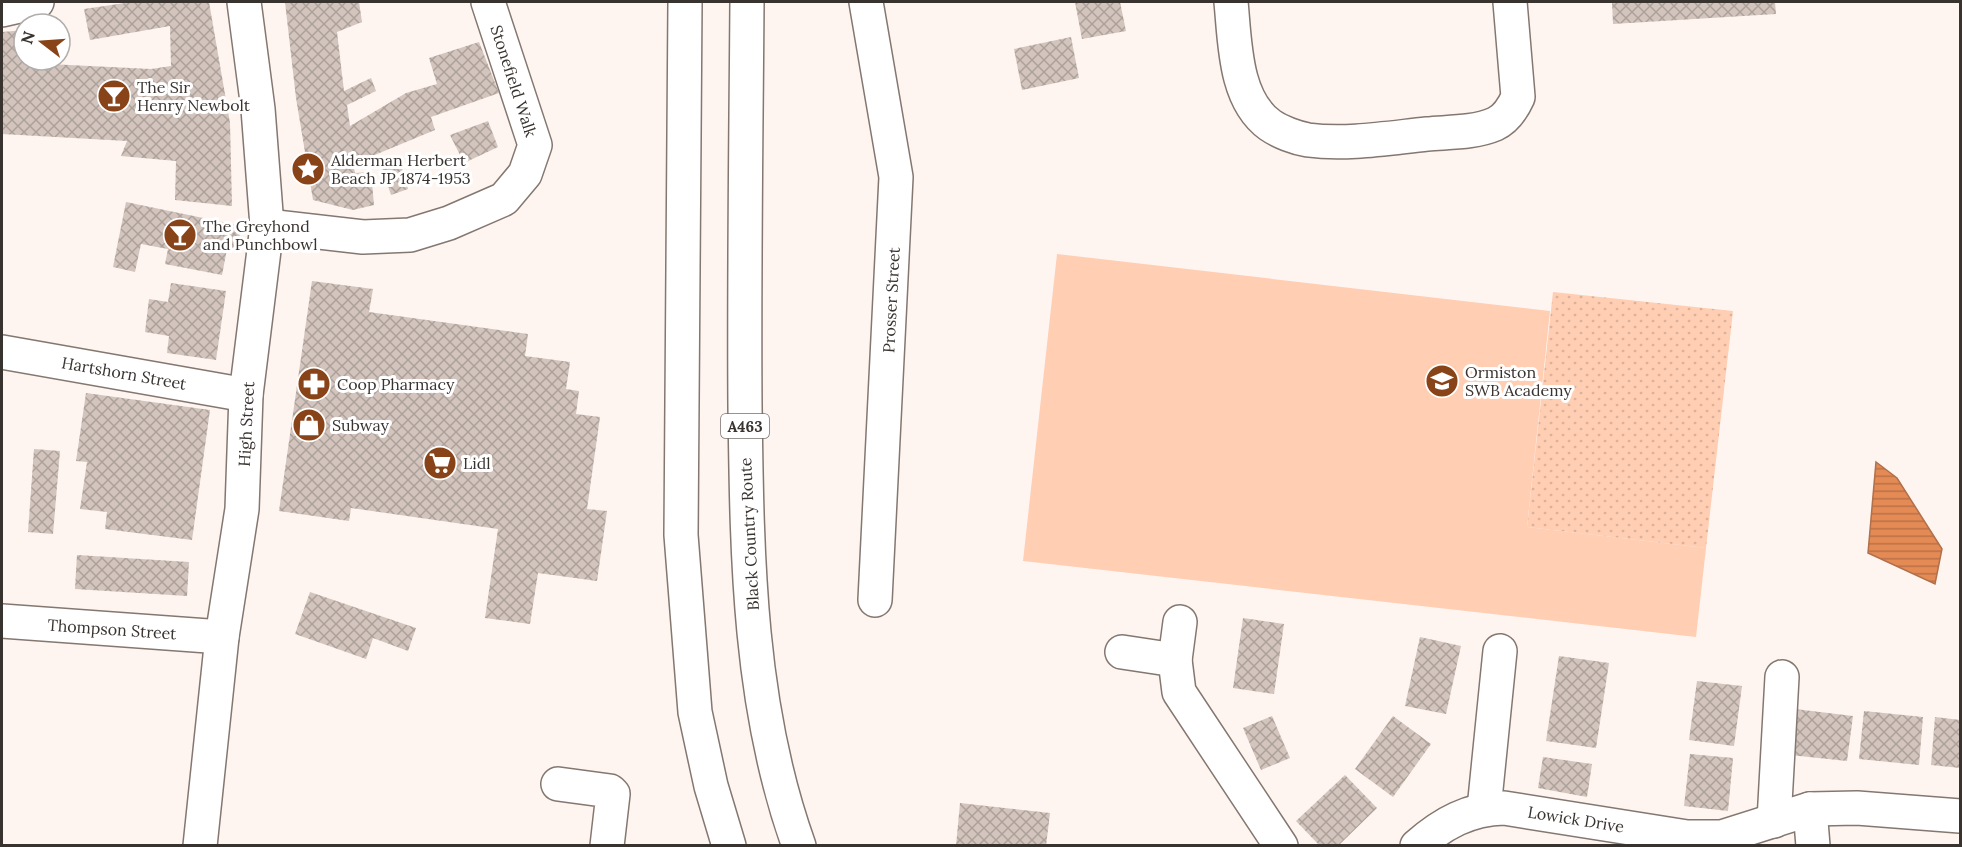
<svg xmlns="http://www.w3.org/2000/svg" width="1962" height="847" viewBox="0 0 1962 847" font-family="Lora,serif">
<defs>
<pattern id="park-dots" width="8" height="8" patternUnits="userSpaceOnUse" patternTransform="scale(1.5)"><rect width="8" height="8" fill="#ffceb3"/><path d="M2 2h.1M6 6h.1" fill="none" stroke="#dbb19a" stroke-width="1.8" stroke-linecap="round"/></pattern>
<pattern id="water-rules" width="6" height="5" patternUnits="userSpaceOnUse" patternTransform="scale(1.5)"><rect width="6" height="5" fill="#e48a55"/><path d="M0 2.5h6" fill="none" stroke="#ba7147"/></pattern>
<pattern id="building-cross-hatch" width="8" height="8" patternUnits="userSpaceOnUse" patternTransform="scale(1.5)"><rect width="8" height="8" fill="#d3c5bd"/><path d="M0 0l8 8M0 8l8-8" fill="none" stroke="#aca19a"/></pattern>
</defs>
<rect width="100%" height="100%" fill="#fef5f0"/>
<path fill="#ffceb3" d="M 1057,254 L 1550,311 L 1527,527 L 1706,548 L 1696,637 L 1023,561 Z"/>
<path fill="url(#park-dots)" d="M 1553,292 L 1733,311 L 1706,548 L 1527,527 Z"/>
<path fill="url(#water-rules)" stroke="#b1704a" stroke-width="1.5" d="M 1876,462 L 1897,478 L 1942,549 L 1935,584 L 1868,553 Z"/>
<g fill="url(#building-cross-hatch)">
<path d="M 132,2 L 209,2 L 230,123 L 232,206 L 175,200 L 176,161 L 121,156 L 127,141 L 2,134 L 2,32 L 24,30 L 24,60 L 49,60 L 49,64 L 151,69 L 171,66 L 170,26 L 90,40 L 84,9 Z"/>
<path d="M 285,2 L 359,2 L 362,22 L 337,32 L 344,91 L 371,78 L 376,91 L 347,105 L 350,126 L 406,93 L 437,84 L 429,58 L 479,42 L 499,93 L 431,117 L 435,130 L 353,164 L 355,173 L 371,172 L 374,205 L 353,210 L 313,200 L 296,98 Z"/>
<path d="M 1075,2 L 1120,2 L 1126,31 L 1082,39 Z"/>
<path d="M 1612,2 L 1775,2 L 1776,14 L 1613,24 Z"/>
<path d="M 1071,37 L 1079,78 L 1022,90 L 1014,49 Z"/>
<path d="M 488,121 L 498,147 L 464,163 L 450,135 Z"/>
<path d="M 399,157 L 408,189 L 391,195 L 381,164 Z"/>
<path d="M 126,202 L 242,226 L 236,251 L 227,249 L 222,275 L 165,264 L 168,249 L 141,244 L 135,272 L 113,267 Z"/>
<path d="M 312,281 L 373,289 L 369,312 L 528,334 L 525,356 L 570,362 L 566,389 L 579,391 L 576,414 L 600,417 L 587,509 L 607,511 L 597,581 L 538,573 L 530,624 L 485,618 L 498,529 L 351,508 L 349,521 L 279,511 Z"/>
<path d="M 171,283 L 226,291 L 216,360 L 167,353 L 169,336 L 145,332 L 149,299 L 168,302 Z"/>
<path d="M 86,393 L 210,410 L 192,540 L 105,529 L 107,512 L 80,509 L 87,462 L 76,461 Z"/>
<path d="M 34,449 L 60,451 L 53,534 L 28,532 Z"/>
<path d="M 77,555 L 189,562 L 187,596 L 75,589 Z"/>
<path d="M 310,592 L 416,628 L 408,651 L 373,638 L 366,659 L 295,634 Z"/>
<path d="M 1243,618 L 1284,624 L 1274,694 L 1233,688 Z"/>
<path d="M 1420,637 L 1461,646 L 1446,714 L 1405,706 Z"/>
<path d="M 1559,656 L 1609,663 L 1596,748 L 1546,741 Z"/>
<path d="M 1697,681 L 1742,686 L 1734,746 L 1689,740 Z"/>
<path d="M 1795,709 L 1853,716 L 1847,761 L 1790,755 Z"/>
<path d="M 1864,711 L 1923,717 L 1919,765 L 1859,759 Z"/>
<path d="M 1272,716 L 1290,758 L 1261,770 L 1243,728 Z"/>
<path d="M 1393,716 L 1431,744 L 1393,797 L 1355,769 Z"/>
<path d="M 1935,717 L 1960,720 L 1960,768 L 1931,765 Z"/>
<path d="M 1690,754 L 1733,758 L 1728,811 L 1684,806 Z"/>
<path d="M 1543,757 L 1592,764 L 1587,797 L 1538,788 Z"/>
<path d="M 1345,775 L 1377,808 L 1338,846 L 1320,846 L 1296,821 Z"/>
<path d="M 960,803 L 1050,813 L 1046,846 L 956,846 Z"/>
</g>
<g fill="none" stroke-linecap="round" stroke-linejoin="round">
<defs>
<g id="minor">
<path d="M 866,2 L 896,177 L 875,600"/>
<path d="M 1231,2 C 1235,41 1234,99 1270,125 C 1280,132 1296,138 1308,140 C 1347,145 1388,138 1427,134 C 1449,132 1474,133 1495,124 C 1506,119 1513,108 1518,97 L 1510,2"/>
<path d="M 2,10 L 37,2"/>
<path d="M 267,226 L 363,237 L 410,235 L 449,223 L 504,199 L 525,174 L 535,145 L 488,2"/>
<path d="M 2,352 L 246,395"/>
<path d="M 2,621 L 222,637"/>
<path d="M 1122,652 L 1175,660 L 1179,692 L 1281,846"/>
<path d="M 1175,660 L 1180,622"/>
<path d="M 558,784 L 610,791 L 613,794 L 607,846"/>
<path d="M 1484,809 L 1500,651"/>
<path d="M 1810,809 L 1813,846"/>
<path d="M 1774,821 L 1782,677"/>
<path d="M 200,846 L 222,637 L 242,509 L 246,395 L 267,226 L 258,109 L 244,2"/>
<path d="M 1417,846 C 1443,823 1469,809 1504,808 L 1687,837 L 1722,837 L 1810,809 L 1857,808 L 1960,816"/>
</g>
<g id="highway">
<path d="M 685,2 L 681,535 L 695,712 L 711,786 L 729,846"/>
<path d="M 747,2 C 746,136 744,271 745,406 C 747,553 748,705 799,846"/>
</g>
</defs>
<use href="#minor" stroke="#847770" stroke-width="36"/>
<use href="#highway" stroke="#847770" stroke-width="36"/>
<use href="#minor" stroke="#fff" stroke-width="33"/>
<use href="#highway" stroke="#fff" stroke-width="33"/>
</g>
<defs>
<symbol id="bar-disc" viewBox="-11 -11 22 22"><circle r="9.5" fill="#884418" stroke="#fff"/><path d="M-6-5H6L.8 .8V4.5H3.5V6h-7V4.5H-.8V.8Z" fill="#fff"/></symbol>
<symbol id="sight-disc" viewBox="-11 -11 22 22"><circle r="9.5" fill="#884418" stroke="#fff"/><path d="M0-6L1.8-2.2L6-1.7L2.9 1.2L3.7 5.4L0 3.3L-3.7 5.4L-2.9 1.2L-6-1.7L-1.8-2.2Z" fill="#fff"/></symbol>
<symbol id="school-disc" viewBox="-11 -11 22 22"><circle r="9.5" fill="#884418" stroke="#fff"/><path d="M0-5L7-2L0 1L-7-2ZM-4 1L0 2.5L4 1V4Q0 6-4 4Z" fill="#fff"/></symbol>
<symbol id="pharmacy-disc" viewBox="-11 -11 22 22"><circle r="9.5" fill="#884418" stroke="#fff"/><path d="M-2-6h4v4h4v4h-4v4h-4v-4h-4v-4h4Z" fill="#fff"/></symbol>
<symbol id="shop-disc" viewBox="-11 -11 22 22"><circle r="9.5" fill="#884418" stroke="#fff"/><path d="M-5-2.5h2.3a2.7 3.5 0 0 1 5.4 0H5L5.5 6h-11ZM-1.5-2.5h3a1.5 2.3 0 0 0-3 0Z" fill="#fff"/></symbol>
<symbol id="supermarket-disc" viewBox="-11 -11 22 22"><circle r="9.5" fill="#884418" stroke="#fff"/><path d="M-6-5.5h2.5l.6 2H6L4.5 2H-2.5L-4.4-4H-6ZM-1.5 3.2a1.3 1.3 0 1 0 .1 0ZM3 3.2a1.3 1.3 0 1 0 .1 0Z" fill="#fff"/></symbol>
</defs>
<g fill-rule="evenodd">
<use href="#bar-disc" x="95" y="77" width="38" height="38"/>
<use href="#sight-disc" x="289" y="150" width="38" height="38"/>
<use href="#bar-disc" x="161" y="216" width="38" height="38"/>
<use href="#school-disc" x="1423" y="362" width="38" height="38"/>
<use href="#pharmacy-disc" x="295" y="365" width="38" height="38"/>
<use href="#shop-disc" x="290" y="406" width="38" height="38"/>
<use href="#supermarket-disc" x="421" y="444" width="38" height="38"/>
</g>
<g text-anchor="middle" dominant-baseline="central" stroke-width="6" stroke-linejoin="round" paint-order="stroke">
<rect fill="#fff" stroke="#74706e" stroke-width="1.5" x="721" y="414" width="48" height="24" rx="4.5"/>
<g font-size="15" font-weight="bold" fill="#393330">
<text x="745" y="426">A463</text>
</g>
<g font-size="16" fill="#393330" stroke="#fff">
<text transform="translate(514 81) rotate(72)">Stonefield Walk</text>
<text transform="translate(891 300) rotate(-87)">Prosser Street</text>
<text transform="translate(124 373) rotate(10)">Hartshorn Street</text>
<text transform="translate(246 424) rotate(-87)">High Street</text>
<text transform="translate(749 534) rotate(-93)">Black Country Route</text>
<text transform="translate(112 629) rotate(4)">Thompson Street</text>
<text transform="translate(1576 819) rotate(9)">Lowick Drive</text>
</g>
<g font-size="16" fill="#393330" stroke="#fff" text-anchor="start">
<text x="137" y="87">The Sir<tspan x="137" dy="18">Henry Newbolt</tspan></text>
<text x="331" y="160">Alderman Herbert<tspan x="331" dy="18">Beach JP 1874-1953</tspan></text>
<text x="203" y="226">The Greyhond<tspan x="203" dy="18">and Punchbowl</tspan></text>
<text x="1465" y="372">Ormiston<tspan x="1465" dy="18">SWB Academy</tspan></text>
<text x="337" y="384">Coop Pharmacy</text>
<text x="332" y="425">Subway</text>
<text x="463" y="463">Lidl</text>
</g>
</g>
<rect width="1962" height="847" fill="none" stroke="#393330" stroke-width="6"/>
<g transform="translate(42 42) rotate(287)"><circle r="28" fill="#ffffff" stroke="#b0adac" stroke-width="1.5"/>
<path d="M0-4.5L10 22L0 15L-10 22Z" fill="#884418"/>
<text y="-9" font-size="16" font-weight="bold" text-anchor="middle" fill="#393330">N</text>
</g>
</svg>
